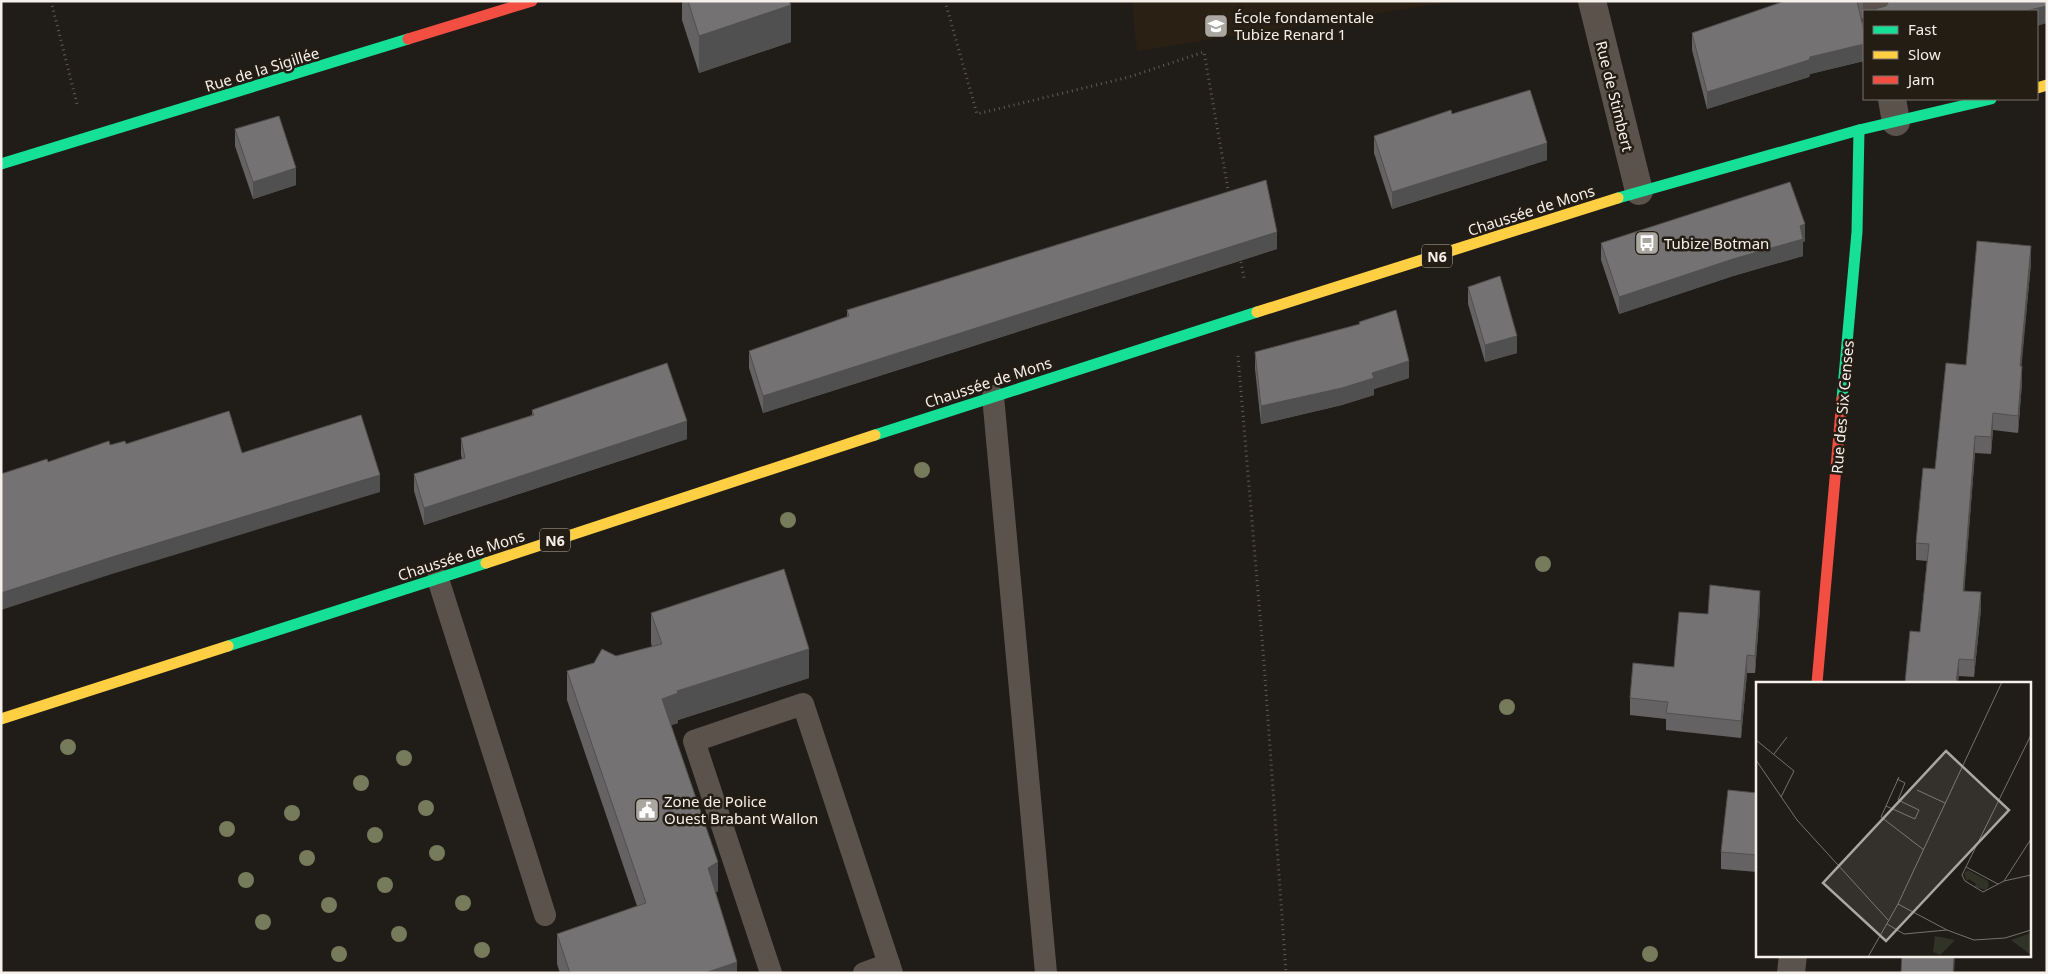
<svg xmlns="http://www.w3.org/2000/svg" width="2048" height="974" viewBox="0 0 2048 974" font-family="'Noto Sans',sans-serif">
<rect width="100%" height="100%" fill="#201c18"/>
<path fill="#2b2014" d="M 1132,1 L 1456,1 L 1137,51 Z"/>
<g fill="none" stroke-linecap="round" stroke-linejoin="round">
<g stroke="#615b56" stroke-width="3" stroke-dasharray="1 4" stroke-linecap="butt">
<path d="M 51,1 L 77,104"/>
<path d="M 945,1 L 977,114 L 1129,77 L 1204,52 L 1229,195"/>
<path d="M 1240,257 L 1244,278"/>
<path d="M 1238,356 L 1264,663 L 1286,973"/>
</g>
<g stroke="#5b524b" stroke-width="22">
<path d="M 993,396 L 1046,973"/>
<path d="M 438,579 L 545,915"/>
<path d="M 771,973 L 694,741 L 803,704 L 892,973"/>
<path d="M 864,973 L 889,964"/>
</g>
<g stroke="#5b524b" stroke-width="28">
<path d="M 1592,1 L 1639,191"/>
<path d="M 1874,1 L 1876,11"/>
<path d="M 1892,99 L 1896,122"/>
<path d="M 1791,973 L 1793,955"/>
</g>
<g stroke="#16e098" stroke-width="11">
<path d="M 1,164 L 408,39"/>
<path d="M 1618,198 L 1859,130 L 1991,99"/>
<path d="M 1842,399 L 1857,232 L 1859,130"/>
<path d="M 875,435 L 1257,312"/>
<path d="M 228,646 L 486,563"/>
</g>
<g stroke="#ffcf43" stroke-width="11">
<path d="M 2037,88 L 2047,85"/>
<path d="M 1257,312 L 1618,198"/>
<path d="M 486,563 L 875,435"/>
<path d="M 1,719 L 228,646"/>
</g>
<g stroke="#f24e42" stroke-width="11">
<path d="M 408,39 L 532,1"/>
<path d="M 1817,683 L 1842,399"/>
</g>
</g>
<g fill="#757b5b">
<circle cx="922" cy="470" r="8"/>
<circle cx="788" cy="520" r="8"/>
<circle cx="1543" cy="564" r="8"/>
<circle cx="1507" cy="707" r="8"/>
<circle cx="68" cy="747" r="8"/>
<circle cx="404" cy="758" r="8"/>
<circle cx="361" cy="783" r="8"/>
<circle cx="426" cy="808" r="8"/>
<circle cx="292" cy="813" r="8"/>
<circle cx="227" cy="829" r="8"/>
<circle cx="375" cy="835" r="8"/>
<circle cx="437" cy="853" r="8"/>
<circle cx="307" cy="858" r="8"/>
<circle cx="246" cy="880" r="8"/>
<circle cx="385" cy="885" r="8"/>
<circle cx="463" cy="903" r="8"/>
<circle cx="329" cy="905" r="8"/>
<circle cx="263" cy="922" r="8"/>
<circle cx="399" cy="934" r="8"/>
<circle cx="482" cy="950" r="8"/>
<circle cx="339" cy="954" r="8"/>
<circle cx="1650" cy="954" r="8"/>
</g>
<g fill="#646262">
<path d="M 682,1 L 789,1 L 791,42 L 699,73 L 682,20 Z"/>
<path d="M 1785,1 L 1863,1 L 1863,19 L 1861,18 L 1864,31 L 1864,61 L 1810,74 L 1809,77 L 1707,109 L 1692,50 L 1692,33 Z"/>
<path d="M 1452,114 L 1547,160 L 1392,209 L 1374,153 L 1374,136 Z"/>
<path d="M 235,129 L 296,185 L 253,199 L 235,146 Z"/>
<path d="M 1805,241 L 1803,242 L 1803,256 L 1733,276 L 1619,314 L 1601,260 L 1601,243 Z"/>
<path d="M 1277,249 L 763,413 L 749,368 L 749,351 L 847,317 L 847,310 Z"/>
<path d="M 2031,263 L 2021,366 L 2022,383 L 2018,433 L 1993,430 L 1991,454 L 1975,453 L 1964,591 L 1981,609 L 1974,677 L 1959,676 L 1920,632 L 1927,561 L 1916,560 L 1916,543 L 1935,469 Z"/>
<path d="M 1468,287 L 1517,353 L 1485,362 L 1468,304 Z"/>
<path d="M 1359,322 L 1409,378 L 1374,389 L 1374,395 L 1342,405 L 1261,424 L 1255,369 L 1255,352 L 1359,325 Z"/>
<path d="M 532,410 L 687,439 L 424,525 L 414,491 L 414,474 L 462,459 L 461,455 L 461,438 L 532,415 Z"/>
<path d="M 1760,608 L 1755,673 L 1747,673 L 1741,738 L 1666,730 L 1666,719 L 1630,715 L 1630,698 L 1674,667 L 1708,614 Z"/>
<path d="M 651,613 L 809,678 L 678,720 L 678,723 L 671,725 L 718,891 L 715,893 L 737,973 L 560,973 L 557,964 L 557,934 L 637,906 L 567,700 L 567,671 L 616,656 L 652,647 L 651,643 Z"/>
<path d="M 1757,793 L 1757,872 L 1721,869 L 1721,852 Z"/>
</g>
<g fill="#515050">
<path d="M 791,5 L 791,42 L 699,73 L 699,36 Z"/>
<path d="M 2047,6 L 2047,23 L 2037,26 L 2037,11 L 2025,11 Z"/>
<path d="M 1864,44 L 1864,61 L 1810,74 L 1809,77 L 1707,109 L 1707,92 L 1810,57 Z"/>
<path d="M 1547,143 L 1547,160 L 1392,209 L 1392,192 Z"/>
<path d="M 296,168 L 296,185 L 253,199 L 253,182 Z"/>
<path d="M 1805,224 L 1805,241 L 1803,242 L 1803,256 L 1733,276 L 1619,314 L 1619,297 Z"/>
<path d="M 1277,232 L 1277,249 L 763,413 L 763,396 Z"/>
<path d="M 2031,246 L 2031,263 L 2020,383 L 2020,366 Z"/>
<path d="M 1517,336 L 1517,353 L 1485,362 L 1485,345 Z"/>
<path d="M 1409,361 L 1409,378 L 1374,389 L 1374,395 L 1342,405 L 1261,424 L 1261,406 Z"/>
<path d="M 2022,366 L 2022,383 L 2018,433 L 2018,416 Z"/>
<path d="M 1993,413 L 1993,430 L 1991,454 L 1991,437 Z"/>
<path d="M 687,421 L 687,439 L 424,525 L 424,508 Z"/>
<path d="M 1975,436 L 1975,453 L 1963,608 L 1963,591 Z"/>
<path d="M 380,475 L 380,492 L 112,574 L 1,610 L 1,593 L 112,557 Z"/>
<path d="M 1760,591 L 1760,608 L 1755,673 L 1755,656 Z"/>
<path d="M 1981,592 L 1981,609 L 1974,677 L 1974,660 Z"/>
<path d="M 809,649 L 809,678 L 678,720 L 678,723 L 662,728 L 662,699 L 677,691 Z"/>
<path d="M 1747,655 L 1747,673 L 1741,738 L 1741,721 Z"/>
<path d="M 1959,659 L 1959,676 L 1958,683 L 1956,683 Z"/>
<path d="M 718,862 L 718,891 L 708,897 L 708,868 Z"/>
<path d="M 1954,955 L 1955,955 L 1954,973 L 1953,973 Z"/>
<path d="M 737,962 L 737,973 L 705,973 Z"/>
</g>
<g fill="#747272" stroke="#515050">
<path d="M 688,1 L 789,1 L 791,5 L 699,36 Z"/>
<path d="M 1785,1 L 1857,1 L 1864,31 L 1864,44 L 1810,57 L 1809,60 L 1707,92 L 1692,33 Z"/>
<path d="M 1889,1 L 2047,1 L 2047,6 L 2025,11 L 1878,11 L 1874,9 L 1886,6 Z"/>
<path d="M 1530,90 L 1547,143 L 1392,192 L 1374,136 L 1451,110 L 1452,114 Z"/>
<path d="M 279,116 L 296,168 L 253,182 L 235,129 Z"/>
<path d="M 1266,180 L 1277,232 L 763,396 L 749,351 L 849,316 L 847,310 Z"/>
<path d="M 1790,182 L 1805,224 L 1800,226 L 1803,239 L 1733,259 L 1619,297 L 1601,243 Z"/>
<path d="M 1977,241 L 2031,246 L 2020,366 L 2022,366 L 2018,416 L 1993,413 L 1991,437 L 1975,436 L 1963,591 L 1981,592 L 1974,660 L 1959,659 L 1956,683 L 1905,683 L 1910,631 L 1920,632 L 1929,544 L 1916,543 L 1923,468 L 1935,469 L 1946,363 L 1966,365 Z"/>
<path d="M 1500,276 L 1517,336 L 1485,345 L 1468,287 Z"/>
<path d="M 1396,310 L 1409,361 L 1372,373 L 1374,378 L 1342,388 L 1261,406 L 1255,352 L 1360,324 L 1359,322 Z"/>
<path d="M 667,363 L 687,421 L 424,508 L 414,474 L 465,458 L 461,438 L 534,415 L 532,410 Z"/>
<path d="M 229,411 L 242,453 L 361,415 L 380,475 L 112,557 L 1,593 L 1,474 L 47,459 L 48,462 L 109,441 L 110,445 L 125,441 L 126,444 Z"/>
<path d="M 784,569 L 809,649 L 677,691 L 678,693 L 662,699 L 718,862 L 708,868 L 737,962 L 705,973 L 570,973 L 557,934 L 646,903 L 567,671 L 594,663 L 602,649 L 616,656 L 662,644 L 651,613 Z"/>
<path d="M 1710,585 L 1760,591 L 1755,656 L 1747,655 L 1741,721 L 1666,713 L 1668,702 L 1630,698 L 1633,663 L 1674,667 L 1679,612 L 1708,614 Z"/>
<path d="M 1728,790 L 1757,793 L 1757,855 L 1721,852 Z"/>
<path d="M 1902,955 L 1954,955 L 1953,973 L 1901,973 Z"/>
</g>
<defs>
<symbol id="school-square" viewBox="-11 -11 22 22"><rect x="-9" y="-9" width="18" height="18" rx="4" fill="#aaa6a0" stroke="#241d14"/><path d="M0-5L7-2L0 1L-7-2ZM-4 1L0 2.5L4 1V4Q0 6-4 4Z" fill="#fff"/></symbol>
<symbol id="bus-square" viewBox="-11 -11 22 22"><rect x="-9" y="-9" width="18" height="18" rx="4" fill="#aaa6a0" stroke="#241d14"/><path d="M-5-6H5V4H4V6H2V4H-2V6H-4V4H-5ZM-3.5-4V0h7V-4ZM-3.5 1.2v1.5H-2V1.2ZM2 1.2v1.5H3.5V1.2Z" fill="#fff"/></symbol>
<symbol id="civic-square" viewBox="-11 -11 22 22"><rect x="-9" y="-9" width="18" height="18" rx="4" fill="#aaa6a0" stroke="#241d14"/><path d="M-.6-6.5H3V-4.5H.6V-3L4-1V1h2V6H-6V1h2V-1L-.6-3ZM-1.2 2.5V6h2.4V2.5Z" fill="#fff"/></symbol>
</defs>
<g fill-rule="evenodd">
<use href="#school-square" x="1202" y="12" width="28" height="28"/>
<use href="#bus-square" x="1633" y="229" width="28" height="28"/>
<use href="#civic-square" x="633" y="796" width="28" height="28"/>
</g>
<g text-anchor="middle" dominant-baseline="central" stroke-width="5" stroke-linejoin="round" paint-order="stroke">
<g fill="#241d14" stroke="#b6b1aa" stroke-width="1">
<rect x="1422" y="244.5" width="30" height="23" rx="4"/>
<rect x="540" y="528.5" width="30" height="23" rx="4"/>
</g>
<g font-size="14" font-weight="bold" fill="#f5f0ea">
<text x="1437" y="256">N6</text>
<text x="555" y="540">N6</text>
</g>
<g font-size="15" fill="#f5f0ea" stroke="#241d14" text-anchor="start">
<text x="1234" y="17">École fondamentale<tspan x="1234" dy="17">Tubize Renard 1</tspan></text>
<text x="1664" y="243">Tubize Botman</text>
<text x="664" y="801">Zone de Police<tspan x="664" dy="17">Ouest Brabant Wallon</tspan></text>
</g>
<g font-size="15" fill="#f5f0ea" stroke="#241d14">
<text transform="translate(262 69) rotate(-17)">Rue de la Sigillée</text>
<text transform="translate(1615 96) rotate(76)">Rue de Stimbert</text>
<text transform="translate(1531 210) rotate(-18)">Chaussée de Mons</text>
<text transform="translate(988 382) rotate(-18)">Chaussée de Mons</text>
<text transform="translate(1842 407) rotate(-85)">Rue des Six Censes</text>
<text transform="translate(461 555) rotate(-18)">Chaussée de Mons</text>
</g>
</g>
<g transform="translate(1756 682)">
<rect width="275" height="275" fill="#201c18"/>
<path d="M 212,188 L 232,199 L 233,204 L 230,208 L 218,205 L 220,202 L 213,197 L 211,199 L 208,191 ZM 275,251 L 275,273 L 255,258 ZM 179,254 L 199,258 L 184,273 L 177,270 Z" fill="#303325"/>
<path fill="none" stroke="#75716c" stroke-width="1" d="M 275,53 L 206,193 L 209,199 L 227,210 L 248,199 L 275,193M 0,58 L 38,89 L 25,115M 18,72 L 31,55M 0,78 L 41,138 L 133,239M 143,95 L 125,135 L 168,168M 161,108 L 189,121M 130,124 L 159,137 L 163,128 L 142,118 L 149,101 L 141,97M 210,185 L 242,202M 248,199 L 275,157M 142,222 L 191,248 L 218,258 L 249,256 L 275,248M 131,242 L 148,252 L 191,248M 112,275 L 142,222 L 246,0"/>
<path fill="#aaa6a0" fill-opacity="0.15" stroke="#aaa6a0" stroke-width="2.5" d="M 190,69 L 253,128 L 130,259 L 67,201 Z"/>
<rect width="275" height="275" fill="none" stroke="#f5f0ea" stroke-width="2.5"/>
</g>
<rect width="2048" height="974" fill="none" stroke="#f5f0ea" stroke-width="5"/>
<rect x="1863" y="10" width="175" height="90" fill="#241d14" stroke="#78716a"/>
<rect x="1873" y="26" width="25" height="8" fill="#16e098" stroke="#78716a"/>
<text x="1908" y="35" font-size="15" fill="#f5f0ea">Fast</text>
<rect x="1873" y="51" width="25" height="8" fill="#ffcf43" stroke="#78716a"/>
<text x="1908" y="60" font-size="15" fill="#f5f0ea">Slow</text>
<rect x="1873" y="76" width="25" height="8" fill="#f24e42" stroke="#78716a"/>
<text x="1908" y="85" font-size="15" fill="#f5f0ea">Jam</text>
</svg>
